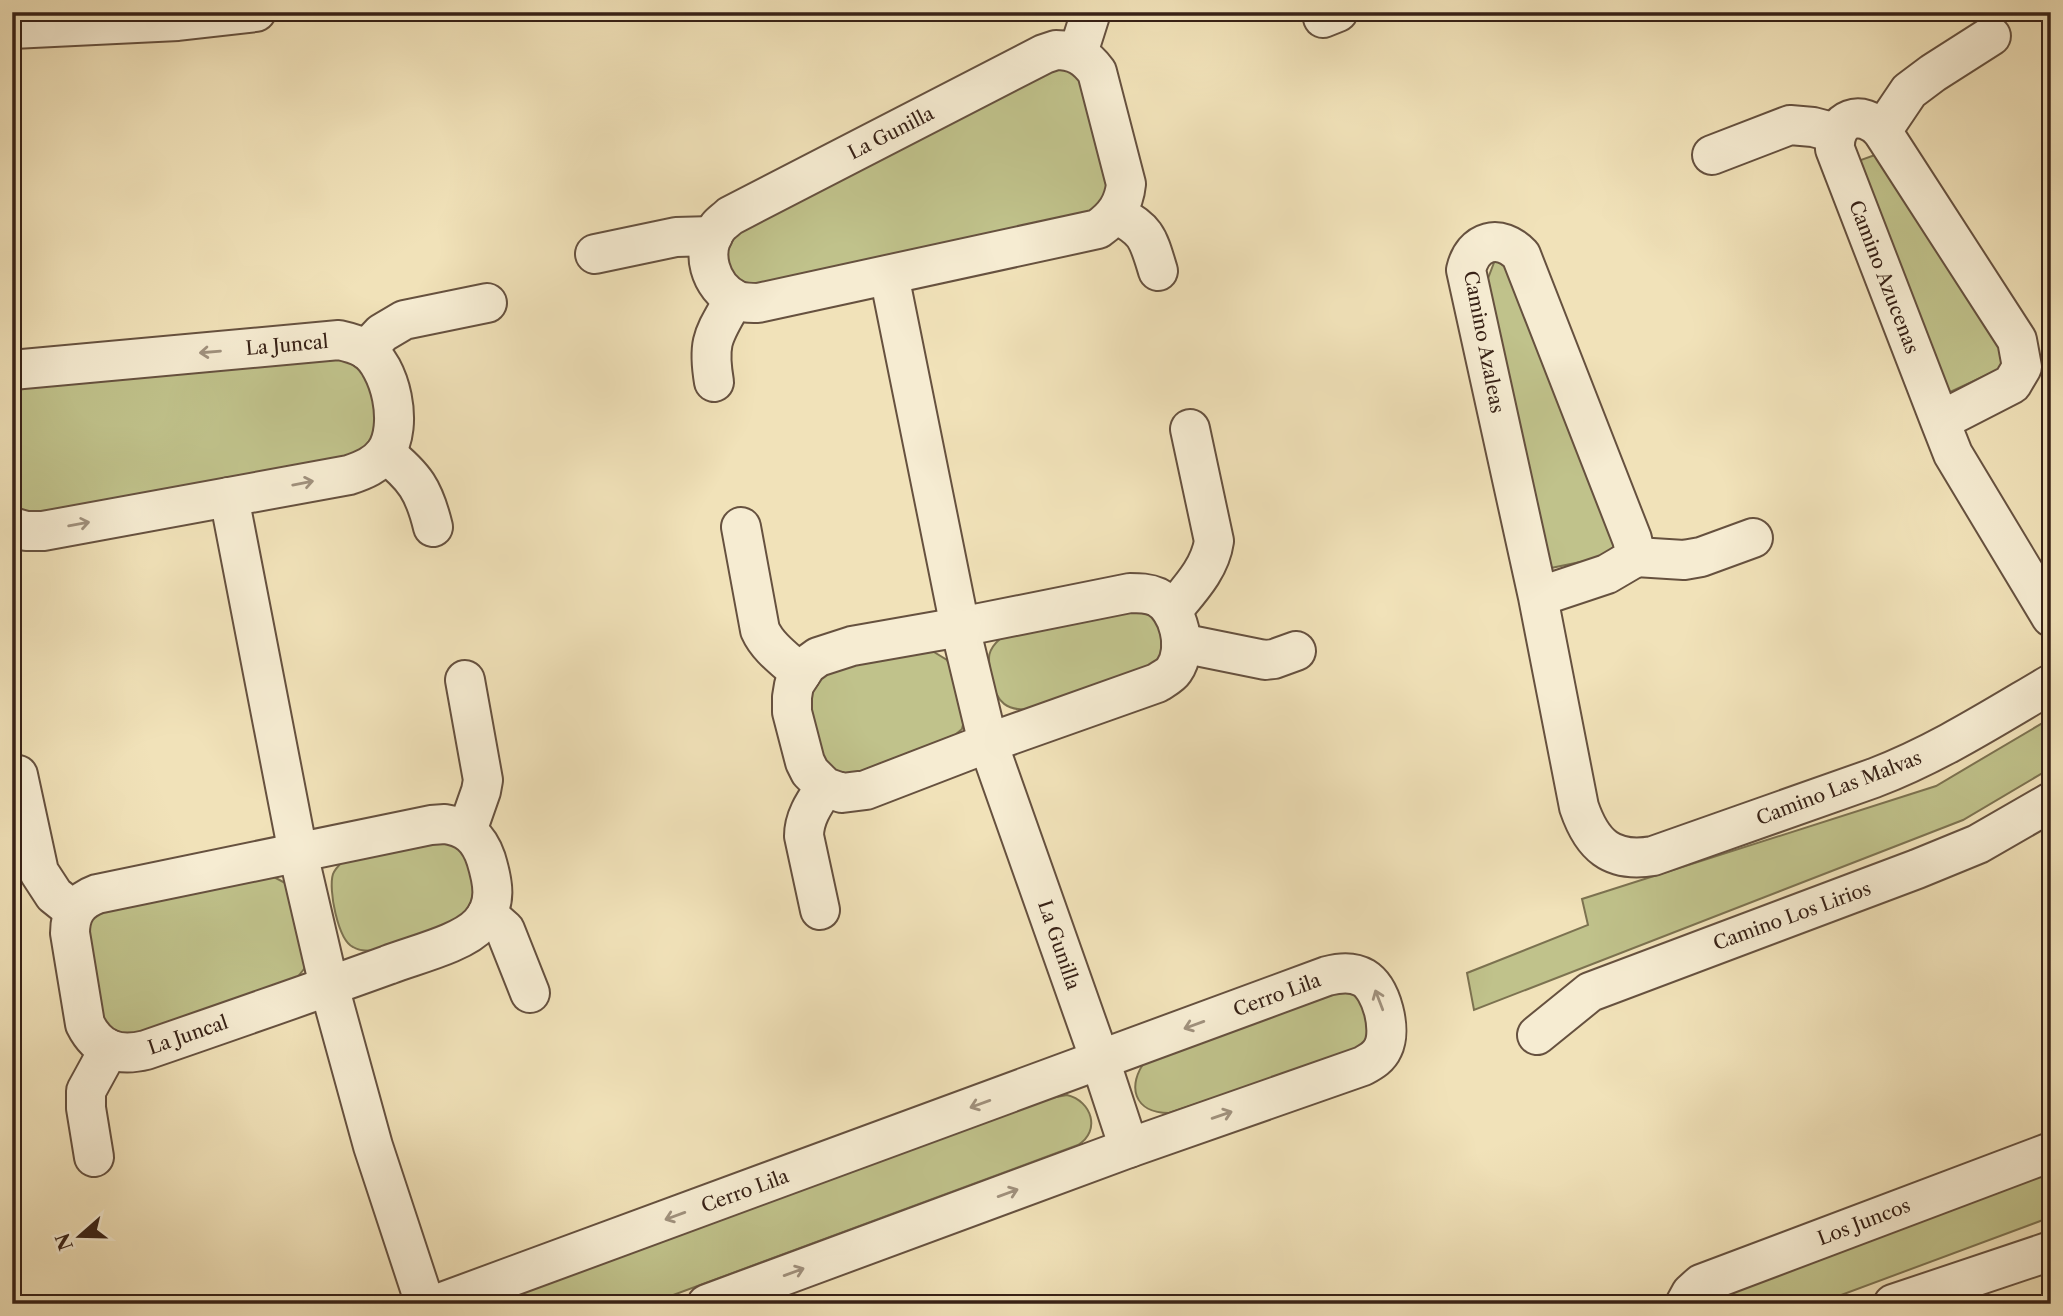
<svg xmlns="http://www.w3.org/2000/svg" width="2063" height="1316" viewBox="0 0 2063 1316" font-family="'Libre Caslon Text',serif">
<rect width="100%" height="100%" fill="#f1e2b9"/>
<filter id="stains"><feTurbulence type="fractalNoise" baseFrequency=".00286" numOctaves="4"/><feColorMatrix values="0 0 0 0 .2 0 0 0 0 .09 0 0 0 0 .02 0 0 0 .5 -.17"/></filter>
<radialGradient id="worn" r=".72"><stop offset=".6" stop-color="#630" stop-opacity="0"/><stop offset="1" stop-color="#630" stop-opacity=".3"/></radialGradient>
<g fill="#c0c28b" stroke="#7c7250" stroke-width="2">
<path d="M 1055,64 L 1082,75 L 1109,187 L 1093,214 L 749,287 L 731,275 L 726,249 L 735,232 Z"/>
<path d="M 1886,151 L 2001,349 L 2002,368 L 1948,393 L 1858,161 Z"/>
<path d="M 1495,260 L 1514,273 L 1617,544 L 1600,558 L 1546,569 L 1487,281 Z"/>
<path d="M 338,355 L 367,372 L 381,426 L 364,453 L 34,518 L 12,510 L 12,384 Z"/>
<path d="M 1152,608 L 1168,652 L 1154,665 L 1033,709 C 1007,712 996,703 991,677 C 988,658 986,651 1001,638 Z"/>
<path d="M 929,649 L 947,660 L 953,671 L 964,721 L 962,729 L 955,735 L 851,775 L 839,772 L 822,759 L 807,710 L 811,687 L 834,668 Z"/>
<path d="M 2051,718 L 2051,768 L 1963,820 L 1474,1010 L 1467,973 L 1588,925 L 1582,899 L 1936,786 Z"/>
<path d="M 431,839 L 459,842 L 482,873 L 472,916 L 381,950 C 372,951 361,952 353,947 C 338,940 328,889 333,874 C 335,869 339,865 343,861 Z"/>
<path d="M 272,876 L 289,885 L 307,961 L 304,969 L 296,979 L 125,1038 L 103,1024 L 87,923 L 101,909 Z"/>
<path d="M 1345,989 L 1359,995 L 1371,1035 L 1360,1049 L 1169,1113 C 1134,1113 1126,1086 1146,1060 Z"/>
<path d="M 1067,1095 C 1092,1101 1101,1131 1078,1145 L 649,1304 L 485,1304 L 1051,1098 Z"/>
<path d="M 2051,1172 L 2051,1217 L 1817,1304 L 1715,1304 L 1713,1297 Z"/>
</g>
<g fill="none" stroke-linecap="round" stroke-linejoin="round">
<defs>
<g id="minor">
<path d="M 1323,18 L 1338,12"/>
<path d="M 12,29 L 178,21 L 256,12"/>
<path d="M 1056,50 C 1075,50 1086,57 1097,72 L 1126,184 C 1124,204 1115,217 1098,229 L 758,303 C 750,303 743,303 736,300 C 710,287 699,251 718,227 C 721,223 726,220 730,216 L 1044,54 Z"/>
<path d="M 1078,53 L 1091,12"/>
<path d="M 1882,131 L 1909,91 L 1933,73 L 1991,36"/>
<path d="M 1712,155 L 1790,125 L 1813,127 L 1836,133"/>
<path d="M 1116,214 C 1147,230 1148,238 1158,271"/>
<path d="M 595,254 L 676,237 L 713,236"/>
<path d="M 889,275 L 960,627 L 988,743 L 1100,1060 L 1129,1148"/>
<path d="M 366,350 L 382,333 L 404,320 L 487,303"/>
<path d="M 12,370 L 339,340 C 348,342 357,344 365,349 C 391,366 404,426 385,453 C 376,465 364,470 349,475 L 43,531 L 26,531 L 12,527"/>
<path d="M 714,382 C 707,340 714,335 734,299"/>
<path d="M 1940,421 L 2012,384 L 2022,367 L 2017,340 L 1882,131 C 1862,108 1833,118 1835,149 L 1940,421 L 1953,454 L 2051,617"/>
<path d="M 385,453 C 415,477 424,490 433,527"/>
<path d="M 229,497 L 298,853 L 329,986 L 373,1146 L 425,1304"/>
<path d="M 741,527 L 760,630 C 768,648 786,660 801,674"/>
<path d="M 1636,557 L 1684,560 L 1701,557 L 1753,538"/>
<path d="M 1130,593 C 1139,593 1148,593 1157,597 C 1179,608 1189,649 1174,670 C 1170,676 1163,679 1157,683 L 988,743 L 866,790 L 842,793 L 825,787 L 810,772 L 805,762 L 792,712 L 792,697 L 794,685 L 801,674 L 807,665 L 818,657 L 852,646 L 960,627 Z"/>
<path d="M 1538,597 L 1607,574 L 1636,557 L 1632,539 L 1521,255 C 1500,233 1473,240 1466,270 L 1538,597 L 1579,807 C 1592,845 1611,863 1653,856 L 1874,778 C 1937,754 1993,718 2051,684"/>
<path d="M 1172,611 C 1189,590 1210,569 1214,541 L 1190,429"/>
<path d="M 1181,643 L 1265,660 L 1274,659 L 1296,651"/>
<path d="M 465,680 L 483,780 L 481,791 L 467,831"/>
<path d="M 18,775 L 39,872 L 54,895 L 74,911"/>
<path d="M 445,824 C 467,827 479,838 486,859 C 493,882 498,904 480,924 C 462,944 413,955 388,965 C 308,994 227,1022 146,1050 C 118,1057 98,1050 85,1024 L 70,933 C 70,913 78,901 97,894 L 431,825 Z"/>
<path d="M 820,910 L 804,836 C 804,817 815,802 825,787"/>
<path d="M 487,914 L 505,930 L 530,993"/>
<path d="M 1537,1035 L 1590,992 L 1917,869 L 1978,844 L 2051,802"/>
<path d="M 94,1157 L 86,1108 L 86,1091 L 109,1049"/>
<path d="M 437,1304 L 1327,976 C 1339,973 1352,971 1364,978 C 1382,989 1392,1030 1383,1048 C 1379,1057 1372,1061 1363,1066 L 1129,1148 L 707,1304"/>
<path d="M 1685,1304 L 1691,1293 L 1701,1284 L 2051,1152"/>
<path d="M 1893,1304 L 2051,1251"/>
</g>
</defs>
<use href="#minor" stroke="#66513f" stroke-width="42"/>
<use href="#minor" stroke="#f6ecd2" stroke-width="38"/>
</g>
<defs><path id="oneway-shaft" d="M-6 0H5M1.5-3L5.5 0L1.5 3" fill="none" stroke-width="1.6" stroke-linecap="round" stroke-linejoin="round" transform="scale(1.75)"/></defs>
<g stroke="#a0917d">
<use href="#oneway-shaft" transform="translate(210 352) rotate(175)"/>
<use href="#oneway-shaft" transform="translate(303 483) rotate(-11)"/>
<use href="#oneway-shaft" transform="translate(79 524) rotate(-10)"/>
<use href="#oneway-shaft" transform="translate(1379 1000) rotate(-111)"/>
<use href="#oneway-shaft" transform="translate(1194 1025) rotate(160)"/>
<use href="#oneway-shaft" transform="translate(980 1104) rotate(160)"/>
<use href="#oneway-shaft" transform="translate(1222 1115) rotate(-19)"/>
<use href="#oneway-shaft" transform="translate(1008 1193) rotate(-20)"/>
<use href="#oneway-shaft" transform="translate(675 1216) rotate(160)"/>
<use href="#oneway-shaft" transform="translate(794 1272) rotate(-20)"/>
</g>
<g text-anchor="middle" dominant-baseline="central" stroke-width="6" stroke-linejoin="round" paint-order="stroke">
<g font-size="19" fill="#372116" stroke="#f6ecd2">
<text transform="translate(891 133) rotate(-27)">La Gunilla</text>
<text transform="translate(1884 277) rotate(69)">Camino Azucenas</text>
<text transform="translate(1484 342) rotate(79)">Camino Azaleas</text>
<text transform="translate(287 345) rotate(-5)">La Juncal</text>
<text transform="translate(1839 788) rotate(-21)">Camino Las Malvas</text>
<text transform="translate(1792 916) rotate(-20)">Camino Los Lirios</text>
<text transform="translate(1059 945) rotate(71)">La Gunilla</text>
<text transform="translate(1277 995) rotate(-20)">Cerro Lila</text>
<text transform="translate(188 1035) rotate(-19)">La Juncal</text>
<text transform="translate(745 1191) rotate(-20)">Cerro Lila</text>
<text transform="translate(1864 1222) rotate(-21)">Los Juncos</text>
</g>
</g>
<rect width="2063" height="1316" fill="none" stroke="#f1e2b9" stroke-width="42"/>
<rect x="14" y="14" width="2035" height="1288" fill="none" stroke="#372116" stroke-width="3.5"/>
<rect x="21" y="21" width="2021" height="1274" fill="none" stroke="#372116" stroke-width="2"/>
<g transform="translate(80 1236) rotate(250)" stroke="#f6ecd2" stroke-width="5" paint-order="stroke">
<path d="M0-5L12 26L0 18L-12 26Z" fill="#372116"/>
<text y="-10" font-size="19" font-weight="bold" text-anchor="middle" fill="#372116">N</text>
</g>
<rect width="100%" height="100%" filter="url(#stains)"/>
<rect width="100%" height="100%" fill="url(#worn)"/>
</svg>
